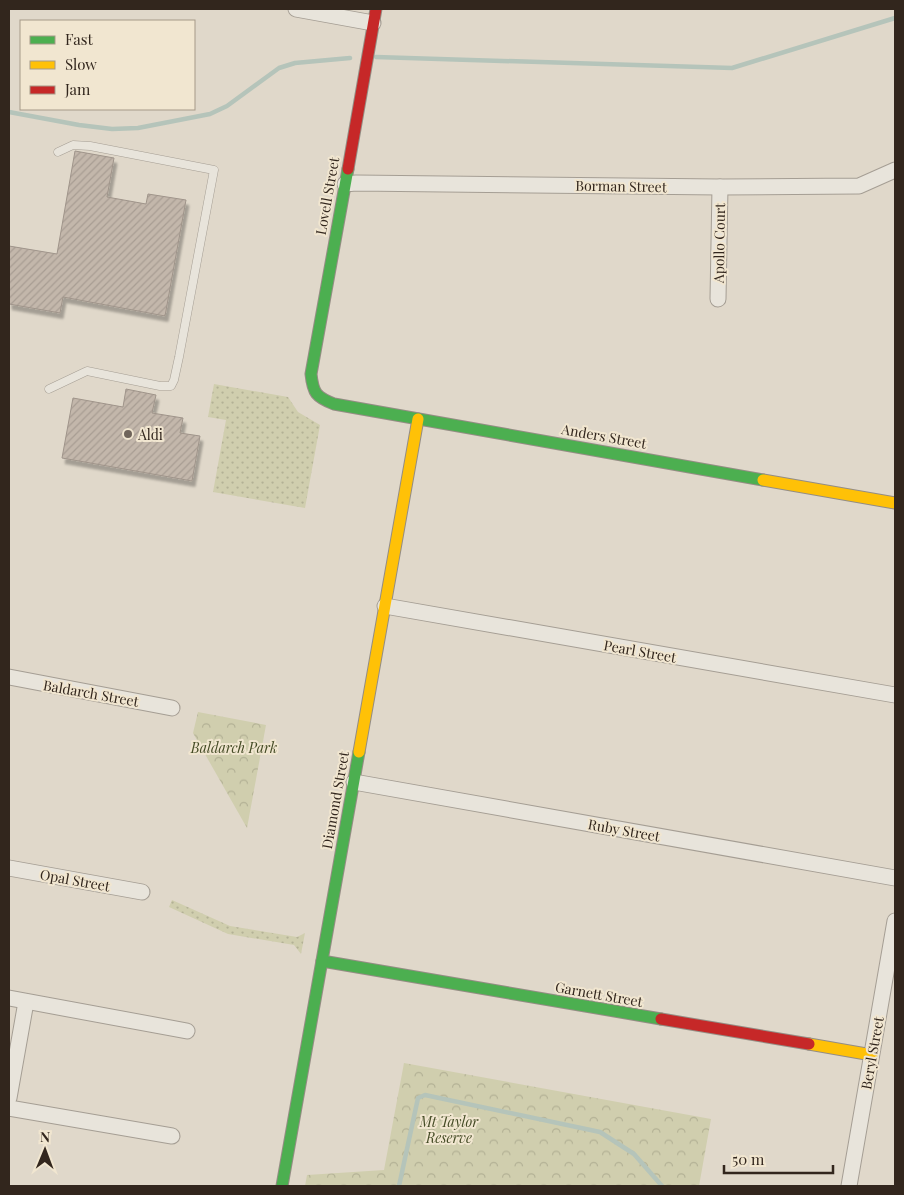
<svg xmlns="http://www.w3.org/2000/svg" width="904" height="1195" viewBox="0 0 904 1195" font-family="'Playfair Display',serif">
<defs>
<pattern id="grass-dots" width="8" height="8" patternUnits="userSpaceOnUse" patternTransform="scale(1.25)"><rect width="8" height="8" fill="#d0ceae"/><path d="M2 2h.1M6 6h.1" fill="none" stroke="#b3b195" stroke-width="1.8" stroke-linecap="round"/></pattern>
<pattern id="forest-crowns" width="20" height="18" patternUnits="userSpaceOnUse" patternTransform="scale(1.25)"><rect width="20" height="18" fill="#d0ceae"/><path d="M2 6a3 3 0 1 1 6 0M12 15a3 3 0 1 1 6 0" fill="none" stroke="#b3b195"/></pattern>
<pattern id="building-hatch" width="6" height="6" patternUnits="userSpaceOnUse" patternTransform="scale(1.25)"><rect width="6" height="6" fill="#c3b7ab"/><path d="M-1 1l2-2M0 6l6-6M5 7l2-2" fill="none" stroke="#a89d93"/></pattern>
<filter id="shadow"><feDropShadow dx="3" dy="5.5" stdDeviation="1" flood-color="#0004"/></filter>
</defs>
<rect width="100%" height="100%" fill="#e0d8ca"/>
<g fill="url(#grass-dots)">
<path d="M 214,384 L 288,397 L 298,412 L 320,425 L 305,508 L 213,492 L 226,420 L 208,417 Z"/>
<path d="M 172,900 L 230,926 L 297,937 L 305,933 L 301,954 L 294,945 L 228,934 L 169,907 Z"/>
</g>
<g fill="url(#forest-crowns)">
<path d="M 198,712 L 266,725 L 247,828 L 193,733 Z"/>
<path d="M 404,1063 L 711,1119 L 699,1186 L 305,1186 L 307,1175 L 384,1170 Z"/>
</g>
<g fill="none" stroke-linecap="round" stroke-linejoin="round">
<g stroke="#b5c4ba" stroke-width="4.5">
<path d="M 376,57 L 732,68 L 895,18"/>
<path d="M 9,112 L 79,125 L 112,129 L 138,128 L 210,114 L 227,106 L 279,68 L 295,63 L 350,58"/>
<path d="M 399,1186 L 418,1098 L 425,1095 L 600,1132 L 634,1154 L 662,1186"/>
</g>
</g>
<g fill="url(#building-hatch)" stroke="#9f948a" filter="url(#shadow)">
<path d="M 75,151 L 114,158 L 107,197 L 146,204 L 148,194 L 186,200 L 165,316 L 63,297 L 60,313 L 9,304 L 9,246 L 57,254 Z"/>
<path d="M 126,389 L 156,395 L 152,413 L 183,418 L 180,433 L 200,436 L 192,481 L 62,458 L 73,398 L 123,407 Z"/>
</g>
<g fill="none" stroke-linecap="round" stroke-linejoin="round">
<defs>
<path id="lane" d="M 49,389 L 87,371 L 160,386 L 171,386 L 174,380 L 179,357 L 214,170 L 90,146 L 73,145 L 58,152"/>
<g id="street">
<path d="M 296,9 L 373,23"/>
<path d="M 345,184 L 356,183 L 720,187 L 859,186 L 895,170"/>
<path d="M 718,299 L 720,187"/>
<path d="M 385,606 L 895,695"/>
<path d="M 9,677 L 172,708"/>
<path d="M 354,782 L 895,878"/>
<path d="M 9,868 L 142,892"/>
<path d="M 9,998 L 187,1031"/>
<path d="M 9,1098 L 26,1002"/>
<path d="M 9,1108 L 172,1136"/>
<path d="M 849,1186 L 895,921"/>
</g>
<g id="fast">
<path d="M 348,169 L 311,374 C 313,393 316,397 334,404 L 763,480"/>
<path d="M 322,961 L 661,1019"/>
<path d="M 282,1186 L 359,752"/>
</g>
<g id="slow">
<path d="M 763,480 L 895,503"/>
<path d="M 359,752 L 418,419"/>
<path d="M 809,1044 L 872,1055"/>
</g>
<g id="jam">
<path d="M 348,169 L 376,9"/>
<path d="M 661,1019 L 809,1044"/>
</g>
</defs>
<use href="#lane" stroke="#a59e94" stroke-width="9"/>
<use href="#street" stroke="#a59e94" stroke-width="17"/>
<use href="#fast" stroke="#948d84" stroke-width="13"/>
<use href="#slow" stroke="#948d84" stroke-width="13"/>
<use href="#jam" stroke="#948d84" stroke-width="13"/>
<use href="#lane" stroke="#e8e4db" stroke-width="8"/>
<use href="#street" stroke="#e8e4db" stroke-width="15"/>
<use href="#fast" stroke="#4caf50" stroke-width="11"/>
<use href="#slow" stroke="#ffc107" stroke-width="11"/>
<use href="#jam" stroke="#c62828" stroke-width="11"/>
</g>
<circle fill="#6f645a" stroke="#f1e6d0" stroke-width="2" cx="128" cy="434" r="5"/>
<g text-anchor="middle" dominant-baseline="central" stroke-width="4" stroke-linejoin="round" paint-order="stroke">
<g font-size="14" fill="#32261d" stroke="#f1e6d0">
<text transform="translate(621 186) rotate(1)">Borman Street</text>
<text transform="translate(327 196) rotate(-80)">Lovell Street</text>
<text transform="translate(719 243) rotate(-89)">Apollo Court</text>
<text transform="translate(604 436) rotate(10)">Anders Street</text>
<text transform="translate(640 651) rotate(10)">Pearl Street</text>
<text transform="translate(91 693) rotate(10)">Baldarch Street</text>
<text transform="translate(335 800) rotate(-80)">Diamond Street</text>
<text transform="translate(624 830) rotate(10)">Ruby Street</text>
<text transform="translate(75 880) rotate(10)">Opal Street</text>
<text transform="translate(599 994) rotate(10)">Garnett Street</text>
<text transform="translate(872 1053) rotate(-80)">Beryl Street</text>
</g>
<g font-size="14" fill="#32261d" stroke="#f1e6d0" text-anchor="start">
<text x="138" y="434">Aldi</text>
</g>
<g font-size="14" font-style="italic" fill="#454c26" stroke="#f1e6d0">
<text x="234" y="747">Baldarch Park</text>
<text x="449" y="1121">Mt Taylor<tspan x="449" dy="16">Reserve</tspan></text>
</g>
</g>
<rect width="904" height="1195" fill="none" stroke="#32261d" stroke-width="20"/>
<rect x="20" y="20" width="175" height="90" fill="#f1e6d0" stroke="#a59988"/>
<rect x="30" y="36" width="25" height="8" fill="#4caf50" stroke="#a59988"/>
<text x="65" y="45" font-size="15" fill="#32261d">Fast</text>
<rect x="30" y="61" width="25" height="8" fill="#ffc107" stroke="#a59988"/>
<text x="65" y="70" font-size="15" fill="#32261d">Slow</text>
<rect x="30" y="86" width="25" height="8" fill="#c62828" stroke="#a59988"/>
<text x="65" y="95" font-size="15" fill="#32261d">Jam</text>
<g transform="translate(45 1150) rotate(1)" stroke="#f1e6d0" stroke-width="4" paint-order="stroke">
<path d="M0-4L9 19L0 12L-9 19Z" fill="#32261d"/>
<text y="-8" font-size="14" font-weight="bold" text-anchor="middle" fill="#32261d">N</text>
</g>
<path d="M724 1165v8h109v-8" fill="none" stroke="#32261d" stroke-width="2.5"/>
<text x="732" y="1165" font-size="15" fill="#32261d" stroke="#f1e6d0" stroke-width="4" paint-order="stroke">50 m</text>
</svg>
